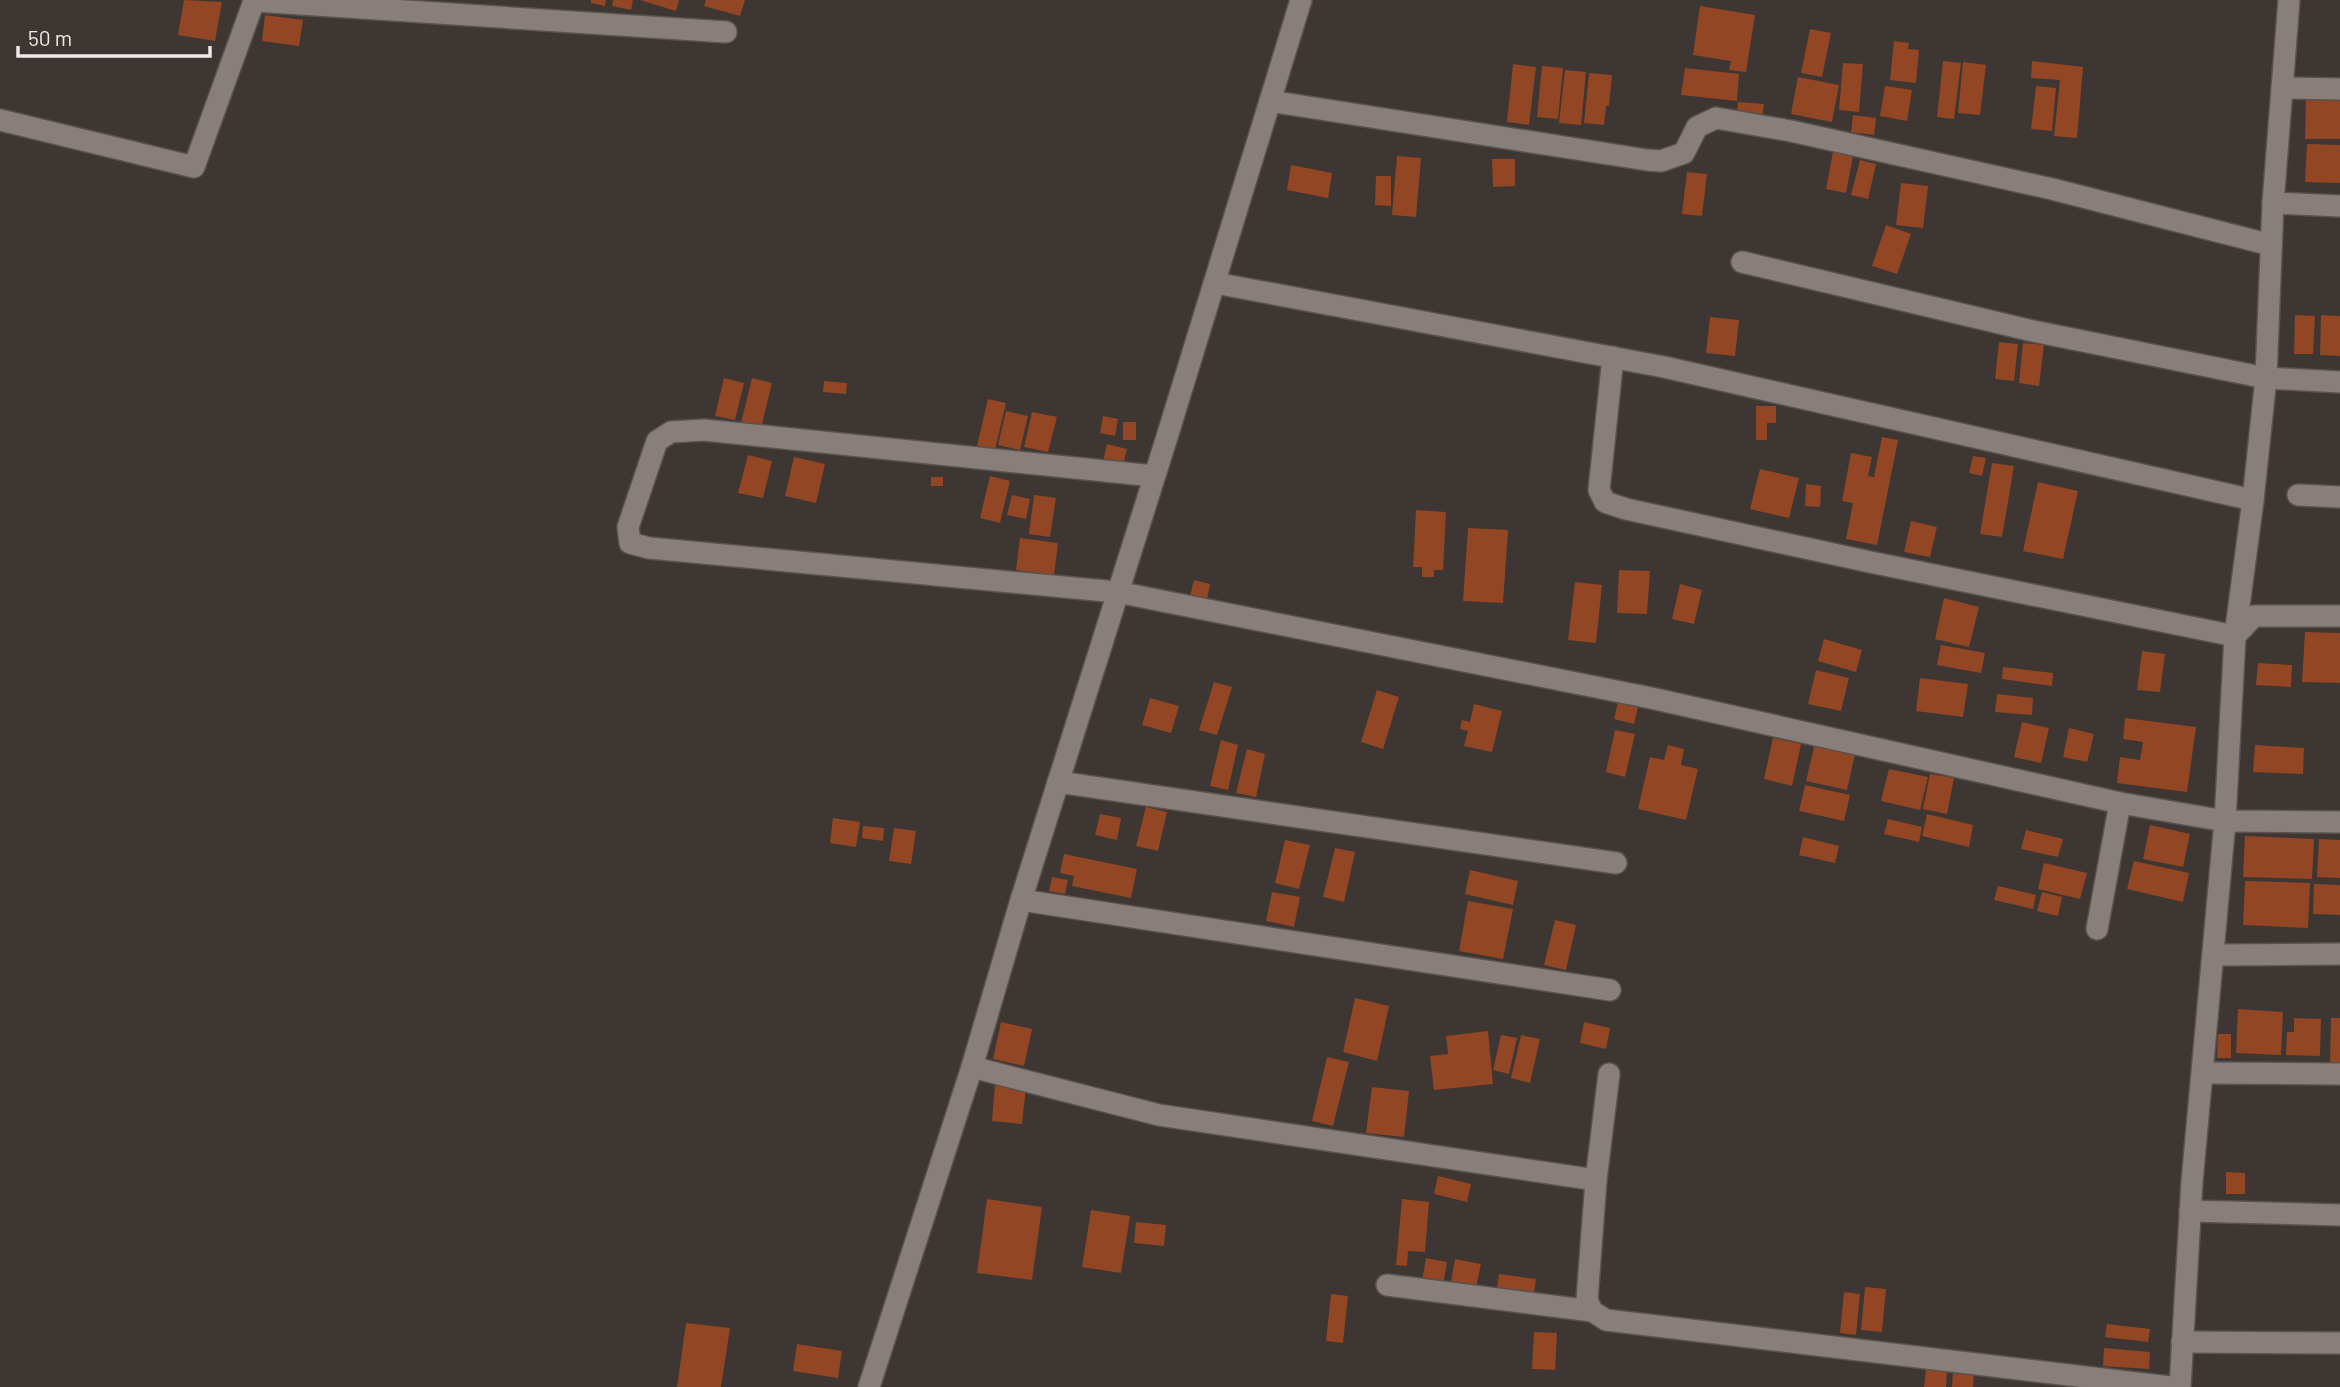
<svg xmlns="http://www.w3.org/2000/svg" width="2340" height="1387" viewBox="0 0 2340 1387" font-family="Barlow,sans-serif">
<rect width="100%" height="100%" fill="#3e3632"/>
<g fill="#924623">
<path d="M 184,0 L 222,2 L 215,41 L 178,35 Z"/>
<path d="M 591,0 L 606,0 L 605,6 L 591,3 Z"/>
<path d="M 613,0 L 633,0 L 631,10 L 612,6 Z"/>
<path d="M 640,0 L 679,0 L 676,11 Z"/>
<path d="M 706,0 L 745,0 L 740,16 L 704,6 Z"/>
<path d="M 1700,6 L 1755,15 L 1746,72 L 1729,70 L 1731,61 L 1693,55 Z"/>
<path d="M 265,15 L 303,20 L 299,46 L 262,41 Z"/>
<path d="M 1810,29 L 1831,33 L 1822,77 L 1801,73 Z"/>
<path d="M 1894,41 L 1909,43 L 1908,49 L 1919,50 L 1916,83 L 1890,80 Z"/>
<path d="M 1943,61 L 1961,63 L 1954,119 L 1937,117 Z"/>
<path d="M 2032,61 L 2083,67 L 2077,138 L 2054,136 L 2060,80 L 2031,78 Z"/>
<path d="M 1963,62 L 1986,65 L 1980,115 L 1958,113 Z"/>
<path d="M 1843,63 L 1863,64 L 1859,112 L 1839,110 Z"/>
<path d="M 1513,64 L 1536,67 L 1529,125 L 1507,122 Z"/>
<path d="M 1542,66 L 1563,68 L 1558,119 L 1537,117 Z"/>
<path d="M 1685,68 L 1739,74 L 1737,101 L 1681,95 Z"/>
<path d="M 1565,70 L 1586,72 L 1581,125 L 1559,123 Z"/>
<path d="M 1589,73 L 1612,75 L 1609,106 L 1606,106 L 1604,125 L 1584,123 Z"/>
<path d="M 1798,77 L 1839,85 L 1832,122 L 1791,114 Z"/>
<path d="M 1885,86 L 1912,90 L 1907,121 L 1880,116 Z"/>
<path d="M 2036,86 L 2056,88 L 2052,131 L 2031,129 Z"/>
<path d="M 2306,97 L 2340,98 L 2340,139 L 2305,139 Z"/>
<path d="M 1738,102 L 1764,104 L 1762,117 L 1737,114 Z"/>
<path d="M 1853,115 L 1876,118 L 1874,135 L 1851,132 Z"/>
<path d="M 2307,144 L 2340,145 L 2340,183 L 2305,182 Z"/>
<path d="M 1833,152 L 1853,156 L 1846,193 L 1826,189 Z"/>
<path d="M 1397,156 L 1421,158 L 1416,217 L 1392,215 Z"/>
<path d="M 1492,159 L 1515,159 L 1515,186 L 1493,187 Z"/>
<path d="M 1860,160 L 1876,164 L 1868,199 L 1851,195 Z"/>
<path d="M 1291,165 L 1332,173 L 1328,198 L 1287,190 Z"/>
<path d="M 1687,172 L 1707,174 L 1702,216 L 1682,214 Z"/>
<path d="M 1376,176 L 1391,176 L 1391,206 L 1375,205 Z"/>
<path d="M 1901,183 L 1928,186 L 1923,228 L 1896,225 Z"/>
<path d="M 1886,225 L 1911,234 L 1897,274 L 1872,266 Z"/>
<path d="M 2295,315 L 2315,316 L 2313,354 L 2294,354 Z"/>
<path d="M 2321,315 L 2340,316 L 2340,356 L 2320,355 Z"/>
<path d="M 1710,317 L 1739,320 L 1735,356 L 1706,353 Z"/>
<path d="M 1999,342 L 2018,344 L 2014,381 L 1995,379 Z"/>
<path d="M 2023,343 L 2044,345 L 2039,386 L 2019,383 Z"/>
<path d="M 724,378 L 744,383 L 735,420 L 715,416 Z"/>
<path d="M 752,378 L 772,383 L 761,428 L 741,423 Z"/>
<path d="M 824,381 L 847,383 L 846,394 L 823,392 Z"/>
<path d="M 988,399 L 1006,403 L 994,454 L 976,450 Z"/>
<path d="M 1756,406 L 1776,406 L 1776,423 L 1767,423 L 1767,440 L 1756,440 Z"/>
<path d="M 1006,411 L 1028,416 L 1020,450 L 998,445 Z"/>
<path d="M 1032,412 L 1057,417 L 1048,452 L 1024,447 Z"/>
<path d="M 1103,416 L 1118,419 L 1115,436 L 1100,433 Z"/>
<rect x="1123" y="422" width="13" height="18"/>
<path d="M 1882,437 L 1898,440 L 1877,545 L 1846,539 L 1853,503 L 1842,501 L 1851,453 L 1872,457 L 1868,476 L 1874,477 Z"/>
<path d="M 1107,444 L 1127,449 L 1123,465 L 1103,461 Z"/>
<path d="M 748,455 L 772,461 L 763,498 L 738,493 Z"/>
<path d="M 1973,456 L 1986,458 L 1982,476 L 1969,473 Z"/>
<path d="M 794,457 L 825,464 L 816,503 L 785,496 Z"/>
<path d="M 1992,463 L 2014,466 L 2002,537 L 1980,534 Z"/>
<path d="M 1760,469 L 1799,478 L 1789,518 L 1750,509 Z"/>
<path d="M 990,476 L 1010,481 L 1000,523 L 980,518 Z"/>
<rect x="931" y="477" width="12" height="9"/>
<path d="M 2038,482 L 2078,491 L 2063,559 L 2023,551 Z"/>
<path d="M 1806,484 L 1821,486 L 1820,507 L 1805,506 Z"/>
<path d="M 1012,495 L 1030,499 L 1026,519 L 1007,515 Z"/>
<path d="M 1034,495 L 1056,498 L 1050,537 L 1029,534 Z"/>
<path d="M 1416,510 L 1446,512 L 1443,570 L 1434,570 L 1434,577 L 1422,577 L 1422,567 L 1413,567 Z"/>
<path d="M 1911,521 L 1937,527 L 1930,557 L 1904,552 Z"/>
<path d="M 1468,528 L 1508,530 L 1503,603 L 1463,601 Z"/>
<path d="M 1020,538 L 1058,543 L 1054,575 L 1016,570 Z"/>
<path d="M 1619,570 L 1650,571 L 1647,614 L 1617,613 Z"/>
<path d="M 1194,580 L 1210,584 L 1207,599 L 1190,596 Z"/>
<path d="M 1575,582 L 1602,585 L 1596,643 L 1568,640 Z"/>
<path d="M 1680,584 L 1702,590 L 1694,624 L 1672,619 Z"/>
<path d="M 1944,598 L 1979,607 L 1969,647 L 1935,639 Z"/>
<path d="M 2305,632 L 2340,633 L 2340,683 L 2302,682 Z"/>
<path d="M 1824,639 L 1862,650 L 1856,672 L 1818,661 Z"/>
<path d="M 1941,645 L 1985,653 L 1981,673 L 1937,665 Z"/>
<path d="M 2142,651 L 2165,654 L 2160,692 L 2137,690 Z"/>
<path d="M 2258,663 L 2292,665 L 2291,687 L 2256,685 Z"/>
<path d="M 2003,667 L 2053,673 L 2052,686 L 2002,679 Z"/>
<path d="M 1816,670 L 1849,678 L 1841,711 L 1808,704 Z"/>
<path d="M 1920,678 L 1968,684 L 1963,717 L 1916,711 Z"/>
<path d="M 1214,682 L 1232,687 L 1217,735 L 1199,730 Z"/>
<path d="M 1377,690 L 1399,697 L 1383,749 L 1361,742 Z"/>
<path d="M 1997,694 L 2033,698 L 2032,715 L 1995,712 Z"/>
<path d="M 1150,698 L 1179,706 L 1171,733 L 1142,725 Z"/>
<path d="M 1618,702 L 1638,707 L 1634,724 L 1614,719 Z"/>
<path d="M 1474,704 L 1502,711 L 1492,752 L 1464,746 L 1468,731 L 1460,729 L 1462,720 L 1470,722 Z"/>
<path d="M 2125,718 L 2196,727 L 2187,792 L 2117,783 L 2120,757 L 2140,760 L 2143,742 L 2123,739 Z"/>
<path d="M 2022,722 L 2049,728 L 2041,763 L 2014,757 Z"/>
<path d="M 2069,728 L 2094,734 L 2087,762 L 2063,757 Z"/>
<path d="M 1615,730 L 1635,734 L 1625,777 L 1606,772 Z"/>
<path d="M 1773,738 L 1801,744 L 1792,786 L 1764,779 Z"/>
<path d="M 1221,740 L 1238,745 L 1228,790 L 1210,786 Z"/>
<path d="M 1815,743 L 1856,749 L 1847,790 L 1806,781 Z"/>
<path d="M 1668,745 L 1684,749 L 1681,765 L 1698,769 L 1686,820 L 1638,809 L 1650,757 L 1664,760 Z"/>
<path d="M 2255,745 L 2304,748 L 2303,774 L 2253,772 Z"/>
<path d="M 1247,749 L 1265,754 L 1256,797 L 1236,793 Z"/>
<path d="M 1889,769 L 1928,777 L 1920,810 L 1881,801 Z"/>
<path d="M 1930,774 L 1954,778 L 1947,814 L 1923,809 Z"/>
<path d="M 1805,785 L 1850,795 L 1844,821 L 1799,811 Z"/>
<path d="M 1146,807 L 1167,812 L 1158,851 L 1136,846 Z"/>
<path d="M 1100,814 L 1121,818 L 1117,840 L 1095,835 Z"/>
<path d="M 1927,814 L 1973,825 L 1969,847 L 1922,836 Z"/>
<path d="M 833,818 L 860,822 L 856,847 L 830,843 Z"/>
<path d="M 1888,819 L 1922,827 L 1919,842 L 1884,834 Z"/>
<path d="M 2150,825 L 2190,834 L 2183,867 L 2143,859 Z"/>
<path d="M 863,826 L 884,828 L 883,841 L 862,838 Z"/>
<path d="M 894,828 L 916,831 L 911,864 L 889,861 Z"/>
<path d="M 2026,830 L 2063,839 L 2058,857 L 2021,849 Z"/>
<path d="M 2245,836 L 2314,839 L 2312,879 L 2243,877 Z"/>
<path d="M 1803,837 L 1839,846 L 1835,863 L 1799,855 Z"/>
<path d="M 2319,839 L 2340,840 L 2340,878 L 2317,877 Z"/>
<path d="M 1285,840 L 1310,845 L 1299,889 L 1275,883 Z"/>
<path d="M 1335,848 L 1355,852 L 1344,902 L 1323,897 Z"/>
<path d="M 1064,854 L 1137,869 L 1131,898 L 1072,886 L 1074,876 L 1060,873 Z"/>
<path d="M 2134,861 L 2189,873 L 2183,902 L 2127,889 Z"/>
<path d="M 2044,863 L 2087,873 L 2080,899 L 2038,889 Z"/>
<path d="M 1470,870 L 1518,881 L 1513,905 L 1465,894 Z"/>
<path d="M 1052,877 L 1068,880 L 1065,894 L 1049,891 Z"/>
<path d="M 2245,881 L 2310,883 L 2308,928 L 2243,925 Z"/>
<path d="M 2314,884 L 2340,885 L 2340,915 L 2313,914 Z"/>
<path d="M 1998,886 L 2036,895 L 2033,909 L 1994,900 Z"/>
<path d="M 1272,892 L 1300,897 L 1294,927 L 1266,921 Z"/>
<path d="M 2042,892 L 2062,897 L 2058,916 L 2037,911 Z"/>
<path d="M 1468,901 L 1513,909 L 1503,959 L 1459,951 Z"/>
<path d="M 1555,920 L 1576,925 L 1566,970 L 1544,965 Z"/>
<path d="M 1355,998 L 1389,1006 L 1377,1061 L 1343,1052 Z"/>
<path d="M 2238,1009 L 2283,1012 L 2281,1055 L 2236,1053 Z"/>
<path d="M 2294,1018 L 2321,1019 L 2320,1056 L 2286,1055 L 2287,1032 L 2294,1032 Z"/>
<path d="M 2331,1018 L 2340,1018 L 2340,1065 L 2330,1064 Z"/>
<path d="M 1001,1022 L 1032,1029 L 1024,1066 L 993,1059 Z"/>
<path d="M 1584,1022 L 1610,1028 L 1606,1049 L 1580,1043 Z"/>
<path d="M 1488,1031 L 1493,1084 L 1434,1090 L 1430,1056 L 1448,1054 L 1446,1036 Z"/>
<path d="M 2218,1034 L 2231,1034 L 2231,1058 L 2217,1058 Z"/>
<path d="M 1501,1035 L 1517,1038 L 1509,1074 L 1493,1070 Z"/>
<path d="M 1521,1035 L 1540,1039 L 1530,1083 L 1511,1078 Z"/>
<path d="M 1327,1057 L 1349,1062 L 1333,1126 L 1312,1121 Z"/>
<path d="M 995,1084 L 1026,1087 L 1022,1124 L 992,1121 Z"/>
<path d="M 1372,1087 L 1409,1091 L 1404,1137 L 1366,1133 Z"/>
<path d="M 2226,1172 L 2245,1173 L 2245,1194 L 2226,1194 Z"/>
<path d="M 1438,1176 L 1471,1184 L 1467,1202 L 1434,1194 Z"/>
<path d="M 987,1199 L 1042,1207 L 1032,1280 L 977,1273 Z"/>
<path d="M 1402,1199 L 1429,1202 L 1425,1252 L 1408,1251 L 1407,1266 L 1396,1265 Z"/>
<path d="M 1091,1210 L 1130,1216 L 1121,1273 L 1082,1267 Z"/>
<path d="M 1136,1222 L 1166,1225 L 1164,1246 L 1134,1243 Z"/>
<path d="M 1426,1258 L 1447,1262 L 1443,1285 L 1422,1281 Z"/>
<path d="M 1455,1259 L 1481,1264 L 1476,1287 L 1451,1282 Z"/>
<path d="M 1499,1274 L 1536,1279 L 1533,1300 L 1496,1294 Z"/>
<path d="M 1865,1287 L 1886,1289 L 1882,1332 L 1861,1330 Z"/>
<path d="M 1844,1292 L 1860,1294 L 1856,1335 L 1840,1333 Z"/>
<path d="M 1331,1294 L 1348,1296 L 1343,1343 L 1326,1341 Z"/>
<path d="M 686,1323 L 730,1328 L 721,1387 L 677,1387 Z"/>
<path d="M 2107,1324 L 2150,1329 L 2148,1342 L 2105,1337 Z"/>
<path d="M 1534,1332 L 1557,1333 L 1555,1370 L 1532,1369 Z"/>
<path d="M 797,1344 L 842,1351 L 838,1378 L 793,1371 Z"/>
<path d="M 2104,1348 L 2150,1352 L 2149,1369 L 2103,1366 Z"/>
<path d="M 1926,1369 L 1947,1371 L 1946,1387 L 1924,1387 Z"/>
<path d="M 1953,1371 L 1974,1372 L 1973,1387 L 1952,1387 Z"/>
</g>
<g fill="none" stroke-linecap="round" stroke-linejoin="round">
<defs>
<g id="minor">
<path d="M 2282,88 L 2340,89"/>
<path d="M 1270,101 L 1647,160 L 1661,161 L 1684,153 L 1697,127 L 1716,118 L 1791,131 L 2052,189 L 2271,245"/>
<path d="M 0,120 L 194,167 L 254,1 L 726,32"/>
<path d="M 2273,203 L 2340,206"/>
<path d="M 1742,262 L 2033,331 L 2266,378 L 2340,382"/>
<path d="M 1215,283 L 1664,367 L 2253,500"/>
<path d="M 1613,357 L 1599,490 L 1605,502 L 1626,509 L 1870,562 L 2235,636 L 2254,616 L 2340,616"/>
<path d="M 1154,476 L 704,430 L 671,432 L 657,441 L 628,527 L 630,543 L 649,548 L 1117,592 L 1651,698 L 2120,803 L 2225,821 L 2340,822"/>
<path d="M 2298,495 L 2340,497"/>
<path d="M 1058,782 L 1616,863"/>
<path d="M 1021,900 L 1610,990"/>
<path d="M 2097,929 L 2120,803"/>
<path d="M 2214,955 L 2340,954"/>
<path d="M 972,1067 L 1159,1115 L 1596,1180"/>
<path d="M 2203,1073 L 2340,1074"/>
<path d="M 1609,1074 L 1596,1180 L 1587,1300 L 1592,1311 L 1606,1320 L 2170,1387"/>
<path d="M 2190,1211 L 2340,1215"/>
<path d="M 1387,1285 L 1592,1311"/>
<path d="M 2182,1342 L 2340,1343"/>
<path d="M 869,1387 L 972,1067 L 1021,900 L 1167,437 L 1301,0"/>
<path d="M 2180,1387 L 2192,1182 L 2225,821 L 2235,636 L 2253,500 L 2266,378 L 2273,203 L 2289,0"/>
</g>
</defs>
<use href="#minor" stroke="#59524f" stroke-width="24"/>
<use href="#minor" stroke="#887f7b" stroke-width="21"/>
</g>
<path d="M18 46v10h192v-10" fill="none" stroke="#efe9e7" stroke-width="3.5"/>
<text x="28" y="46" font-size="21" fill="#efe9e7" stroke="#3e3632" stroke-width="5" paint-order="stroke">50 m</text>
</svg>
